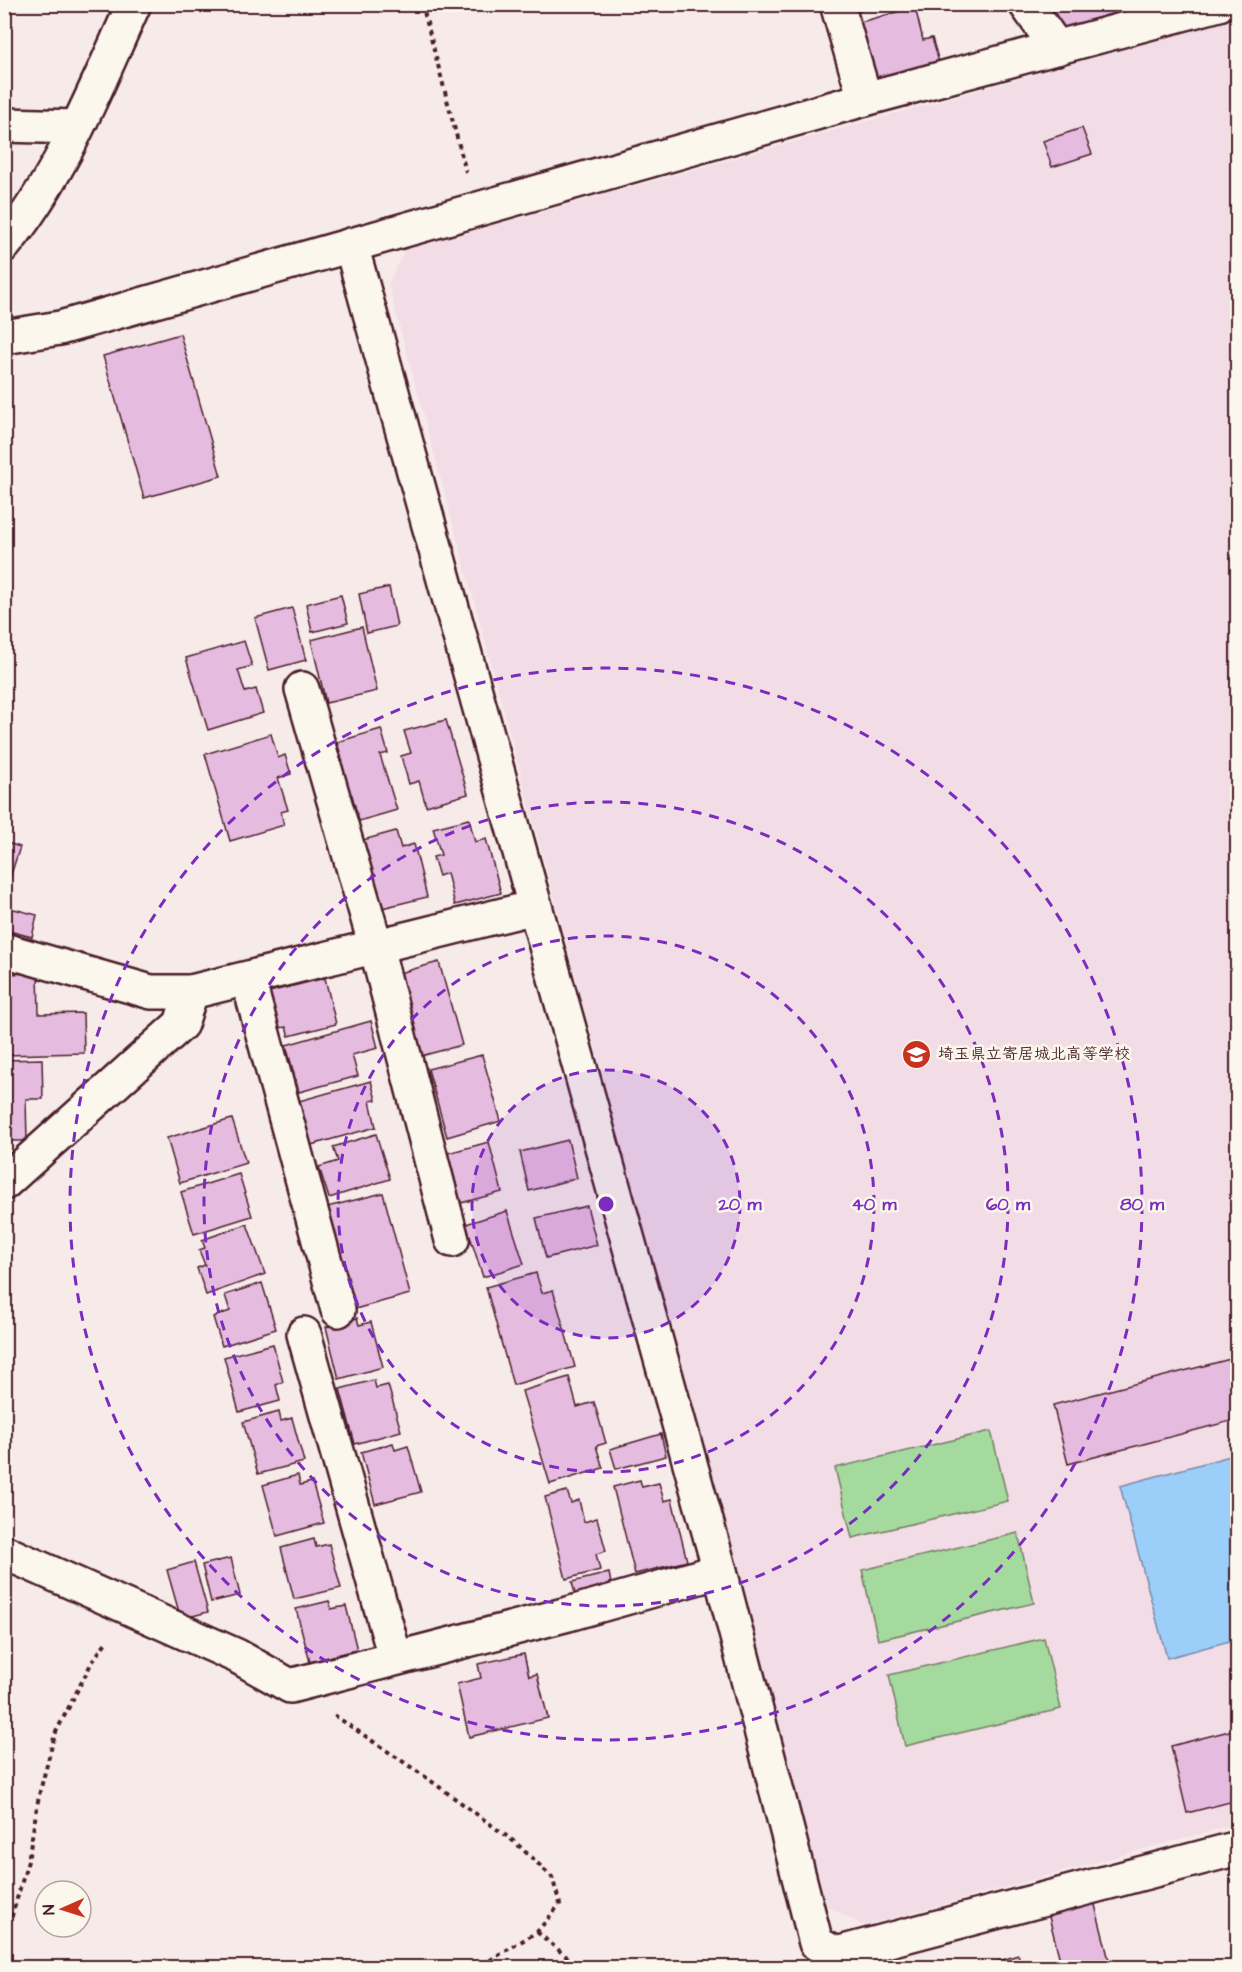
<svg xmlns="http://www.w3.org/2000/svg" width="1242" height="1972" viewBox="0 0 1242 1972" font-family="'Architects Daughter','Klee One',sans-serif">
<rect width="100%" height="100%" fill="#f7ebea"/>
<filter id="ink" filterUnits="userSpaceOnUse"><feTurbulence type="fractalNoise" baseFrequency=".0167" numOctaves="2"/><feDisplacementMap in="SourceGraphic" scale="12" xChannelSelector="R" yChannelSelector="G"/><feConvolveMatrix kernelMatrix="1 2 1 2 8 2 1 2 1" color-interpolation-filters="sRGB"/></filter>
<g filter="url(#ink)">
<path fill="#f2dde7" d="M 1237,18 L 1237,1824 L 864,1926 L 827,1906 L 388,284 L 405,250 Z"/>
<g fill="#a4da9e" stroke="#777c64" stroke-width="1.5">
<path d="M 991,1431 L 1008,1501 L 852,1538 L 835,1468 Z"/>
<path d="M 1018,1533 L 1034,1603 L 878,1640 L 862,1570 Z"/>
<path d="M 1044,1638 L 1061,1709 L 905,1746 L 889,1675 Z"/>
</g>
<path fill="#9bcef8" stroke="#7b88a6" stroke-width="1.5" d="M 1234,1455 L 1238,1467 L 1237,1639 L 1167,1658 L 1120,1486 Z"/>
<g fill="#e6bbe0" stroke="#4a1f2b" stroke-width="1.5">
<path d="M 845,4 L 885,4 L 848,14 Z"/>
<path d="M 1052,4 L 1112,4 L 1115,13 L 1060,29 Z"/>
<path d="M 915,7 L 923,40 L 932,38 L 939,62 L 873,80 L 857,23 Z"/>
<path d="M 1082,128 L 1092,154 L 1052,167 L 1043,141 Z"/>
<path d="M 180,334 L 221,476 L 144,498 L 103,356 Z"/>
<path d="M 389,587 L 397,626 L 367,633 L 359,594 Z"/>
<path d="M 341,595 L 348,623 L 312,632 L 306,604 Z"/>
<path d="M 292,608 L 306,660 L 269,670 L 255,618 Z"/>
<path d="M 362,627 L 377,691 L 326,703 L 311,640 Z"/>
<path d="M 244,641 L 252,666 L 238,670 L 245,692 L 256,689 L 263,713 L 208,730 L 186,658 Z"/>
<path d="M 446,720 L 468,794 L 426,806 L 419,781 L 409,784 L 401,756 L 411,753 L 404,731 Z"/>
<path d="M 381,729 L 388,753 L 380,755 L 397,810 L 359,821 L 352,795 L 345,797 L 336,765 L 343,762 L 337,742 Z"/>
<path d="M 271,734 L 278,758 L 285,755 L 291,774 L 278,778 L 288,810 L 281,812 L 284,825 L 230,841 L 205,754 Z"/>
<path d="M 469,819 L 475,842 L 486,839 L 501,893 L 455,905 L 447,873 L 439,876 L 433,857 L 441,855 L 433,828 Z"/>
<path d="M 396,831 L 401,848 L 414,844 L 427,897 L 382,908 L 374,877 L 367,879 L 363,840 Z"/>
<path d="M 4,842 L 20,847 L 4,896 Z"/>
<path d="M 10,908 L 37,915 L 32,937 L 5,930 Z"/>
<path d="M 439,962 L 462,1045 L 421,1056 L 399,973 Z"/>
<path d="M 38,973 L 39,1014 L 83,1013 L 84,1053 L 4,1055 L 4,974 Z"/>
<path d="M 325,978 L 336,1024 L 289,1036 L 286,1027 L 279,1028 L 269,992 Z"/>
<path d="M 371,1021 L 378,1048 L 352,1055 L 358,1076 L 299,1092 L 286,1045 Z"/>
<path d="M 482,1055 L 501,1121 L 447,1137 L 428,1069 Z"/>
<path d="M 42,1059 L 43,1099 L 26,1099 L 27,1141 L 4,1141 L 4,1060 Z"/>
<path d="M 371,1081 L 376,1100 L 370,1101 L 376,1127 L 311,1145 L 299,1101 Z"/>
<path d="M 232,1119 L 246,1163 L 180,1183 L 167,1138 Z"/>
<path d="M 376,1134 L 390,1179 L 329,1198 L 319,1167 L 338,1161 L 333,1147 Z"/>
<path d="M 568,1140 L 577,1178 L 529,1191 L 520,1152 Z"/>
<path d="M 489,1142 L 502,1192 L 461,1203 L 448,1153 Z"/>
<path d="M 239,1174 L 252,1216 L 194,1234 L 181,1192 Z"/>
<path d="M 383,1193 L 410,1294 L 355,1309 L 327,1207 Z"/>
<path d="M 587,1206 L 597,1245 L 546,1258 L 536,1218 Z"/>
<path d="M 507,1211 L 524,1264 L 483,1277 L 466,1224 Z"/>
<path d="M 247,1224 L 265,1274 L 206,1295 L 197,1268 L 205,1265 L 199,1250 L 205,1248 L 202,1240 Z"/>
<path d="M 536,1273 L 542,1293 L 553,1290 L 575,1367 L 513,1385 L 486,1287 Z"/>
<path d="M 262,1283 L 276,1329 L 222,1346 L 213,1317 L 230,1311 L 225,1295 Z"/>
<path d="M 357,1318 L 359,1325 L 371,1322 L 383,1367 L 339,1379 L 326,1327 Z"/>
<path d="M 273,1344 L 283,1382 L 276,1385 L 280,1401 L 239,1412 L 224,1357 Z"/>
<path d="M 1238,1357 L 1238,1419 L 1068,1464 L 1053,1405 Z"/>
<path d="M 569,1377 L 577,1407 L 594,1402 L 606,1443 L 596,1446 L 603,1468 L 550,1484 L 522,1391 Z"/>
<path d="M 374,1380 L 376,1388 L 388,1385 L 401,1431 L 355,1444 L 340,1389 Z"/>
<path d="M 279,1412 L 281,1421 L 292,1418 L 304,1462 L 258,1474 L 243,1422 Z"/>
<path d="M 661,1434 L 666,1456 L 616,1469 L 610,1449 Z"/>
<path d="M 393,1443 L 395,1450 L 408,1446 L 421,1492 L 375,1504 L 361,1452 Z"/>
<path d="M 298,1475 L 300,1485 L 312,1482 L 324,1523 L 277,1536 L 263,1485 Z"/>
<path d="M 640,1480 L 642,1487 L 659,1483 L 664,1501 L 672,1499 L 687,1561 L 635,1574 L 613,1487 Z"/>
<path d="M 567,1491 L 571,1503 L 579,1500 L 584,1522 L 597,1518 L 606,1551 L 596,1554 L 600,1570 L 566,1579 L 545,1497 Z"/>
<path d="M 314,1539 L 316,1547 L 329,1544 L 341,1588 L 294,1599 L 281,1548 Z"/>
<path d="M 231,1558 L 240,1595 L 211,1602 L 202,1565 Z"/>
<path d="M 194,1562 L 208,1612 L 181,1619 L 167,1570 Z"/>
<path d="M 609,1573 L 612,1589 L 576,1598 L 572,1582 Z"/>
<path d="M 329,1601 L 331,1609 L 346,1606 L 357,1650 L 310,1662 L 296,1609 Z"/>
<path d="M 524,1654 L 529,1676 L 537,1674 L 548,1718 L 469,1737 L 457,1684 L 481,1678 L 478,1664 Z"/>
<path d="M 1233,1730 L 1238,1749 L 1238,1800 L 1187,1813 L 1171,1746 Z"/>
<path d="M 1094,1901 L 1111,1968 L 1062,1968 L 1048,1913 Z"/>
<path d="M 1018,1955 L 1022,1968 L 985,1968 L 984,1966 Z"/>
</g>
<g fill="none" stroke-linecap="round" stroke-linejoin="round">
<defs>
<g id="minor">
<path d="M 837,4 L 865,99"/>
<path d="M 1026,4 L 1057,48"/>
<path d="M 4,125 L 77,127"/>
<path d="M 4,245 C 62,175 96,87 134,4"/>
<path d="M 351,245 L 720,1571 L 816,1943 L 836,1954 L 1238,1848"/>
<path d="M 4,337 L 60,328 L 865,99 L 1219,4"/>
<path d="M 302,689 L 376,947 L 452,1240"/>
<path d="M 4,950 L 151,992 L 191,992 L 535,907"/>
<path d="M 248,979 L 338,1310"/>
<path d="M 4,1183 L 181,1024 L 191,992"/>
<path d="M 304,1334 L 395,1657"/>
<path d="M 4,1552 L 237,1656 L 290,1686 L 568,1614 L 720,1571"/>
</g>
</defs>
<use href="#minor" stroke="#4a1f2b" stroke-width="38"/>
<g stroke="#4a1f2b" stroke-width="4" stroke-dasharray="4.5 4.5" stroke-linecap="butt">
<path d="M 422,4 L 466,172"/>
<path d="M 334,1715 L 427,1778 L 516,1843 L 552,1877 L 560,1904 L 537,1932 L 487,1962 L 482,1968"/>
<path d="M 537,1932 L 580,1968"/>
<path d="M 4,1943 L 28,1861 L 39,1795 L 55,1734 L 92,1662 L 106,1642"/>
</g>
<use href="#minor" stroke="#fbf7ec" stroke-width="33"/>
</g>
</g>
<circle cx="606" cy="1204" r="134" fill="#7b2cbf" fill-opacity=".12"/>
<g fill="none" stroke="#7b2cbf" stroke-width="3" stroke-dasharray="10 8">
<circle cx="606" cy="1204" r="134"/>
<circle cx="606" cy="1204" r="268"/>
<circle cx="606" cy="1204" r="402"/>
<circle cx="606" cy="1204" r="536"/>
</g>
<defs>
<symbol id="school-disc" viewBox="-11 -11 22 22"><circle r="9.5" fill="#c8321e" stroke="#fbf7ec"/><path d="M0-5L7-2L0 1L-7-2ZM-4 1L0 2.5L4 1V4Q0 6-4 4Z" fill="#fff"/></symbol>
</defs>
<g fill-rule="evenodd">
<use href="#school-disc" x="900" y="1038" width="33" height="33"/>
</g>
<g text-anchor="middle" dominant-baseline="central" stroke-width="5" stroke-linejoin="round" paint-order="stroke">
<g font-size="16" font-weight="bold" fill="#4a1f2b" stroke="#fbf7ec" text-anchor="start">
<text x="938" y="1054">埼玉県立寄居城北高等学校</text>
</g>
</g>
<circle cx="606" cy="1204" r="9" fill="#7b2cbf" stroke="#fbf7ec" stroke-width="3"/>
<g font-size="18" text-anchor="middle" font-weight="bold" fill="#7b2cbf" stroke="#fbf7ec" stroke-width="5" stroke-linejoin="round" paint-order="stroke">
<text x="740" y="1210">20 m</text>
<text x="874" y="1210">40 m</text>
<text x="1008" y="1210">60 m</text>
<text x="1142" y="1210">80 m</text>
</g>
<rect width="1242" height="1972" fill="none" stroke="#fbf7ec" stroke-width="24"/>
<rect x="12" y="12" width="1218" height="1948" fill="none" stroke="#4a1f2b" stroke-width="2" filter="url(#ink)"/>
<g transform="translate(63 1909) rotate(267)"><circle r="28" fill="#fbf7ec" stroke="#b4a19f" stroke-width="1.5"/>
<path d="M0-4.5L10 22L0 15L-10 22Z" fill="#c8321e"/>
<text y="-9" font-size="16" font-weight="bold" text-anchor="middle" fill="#4a1f2b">N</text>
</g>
</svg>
